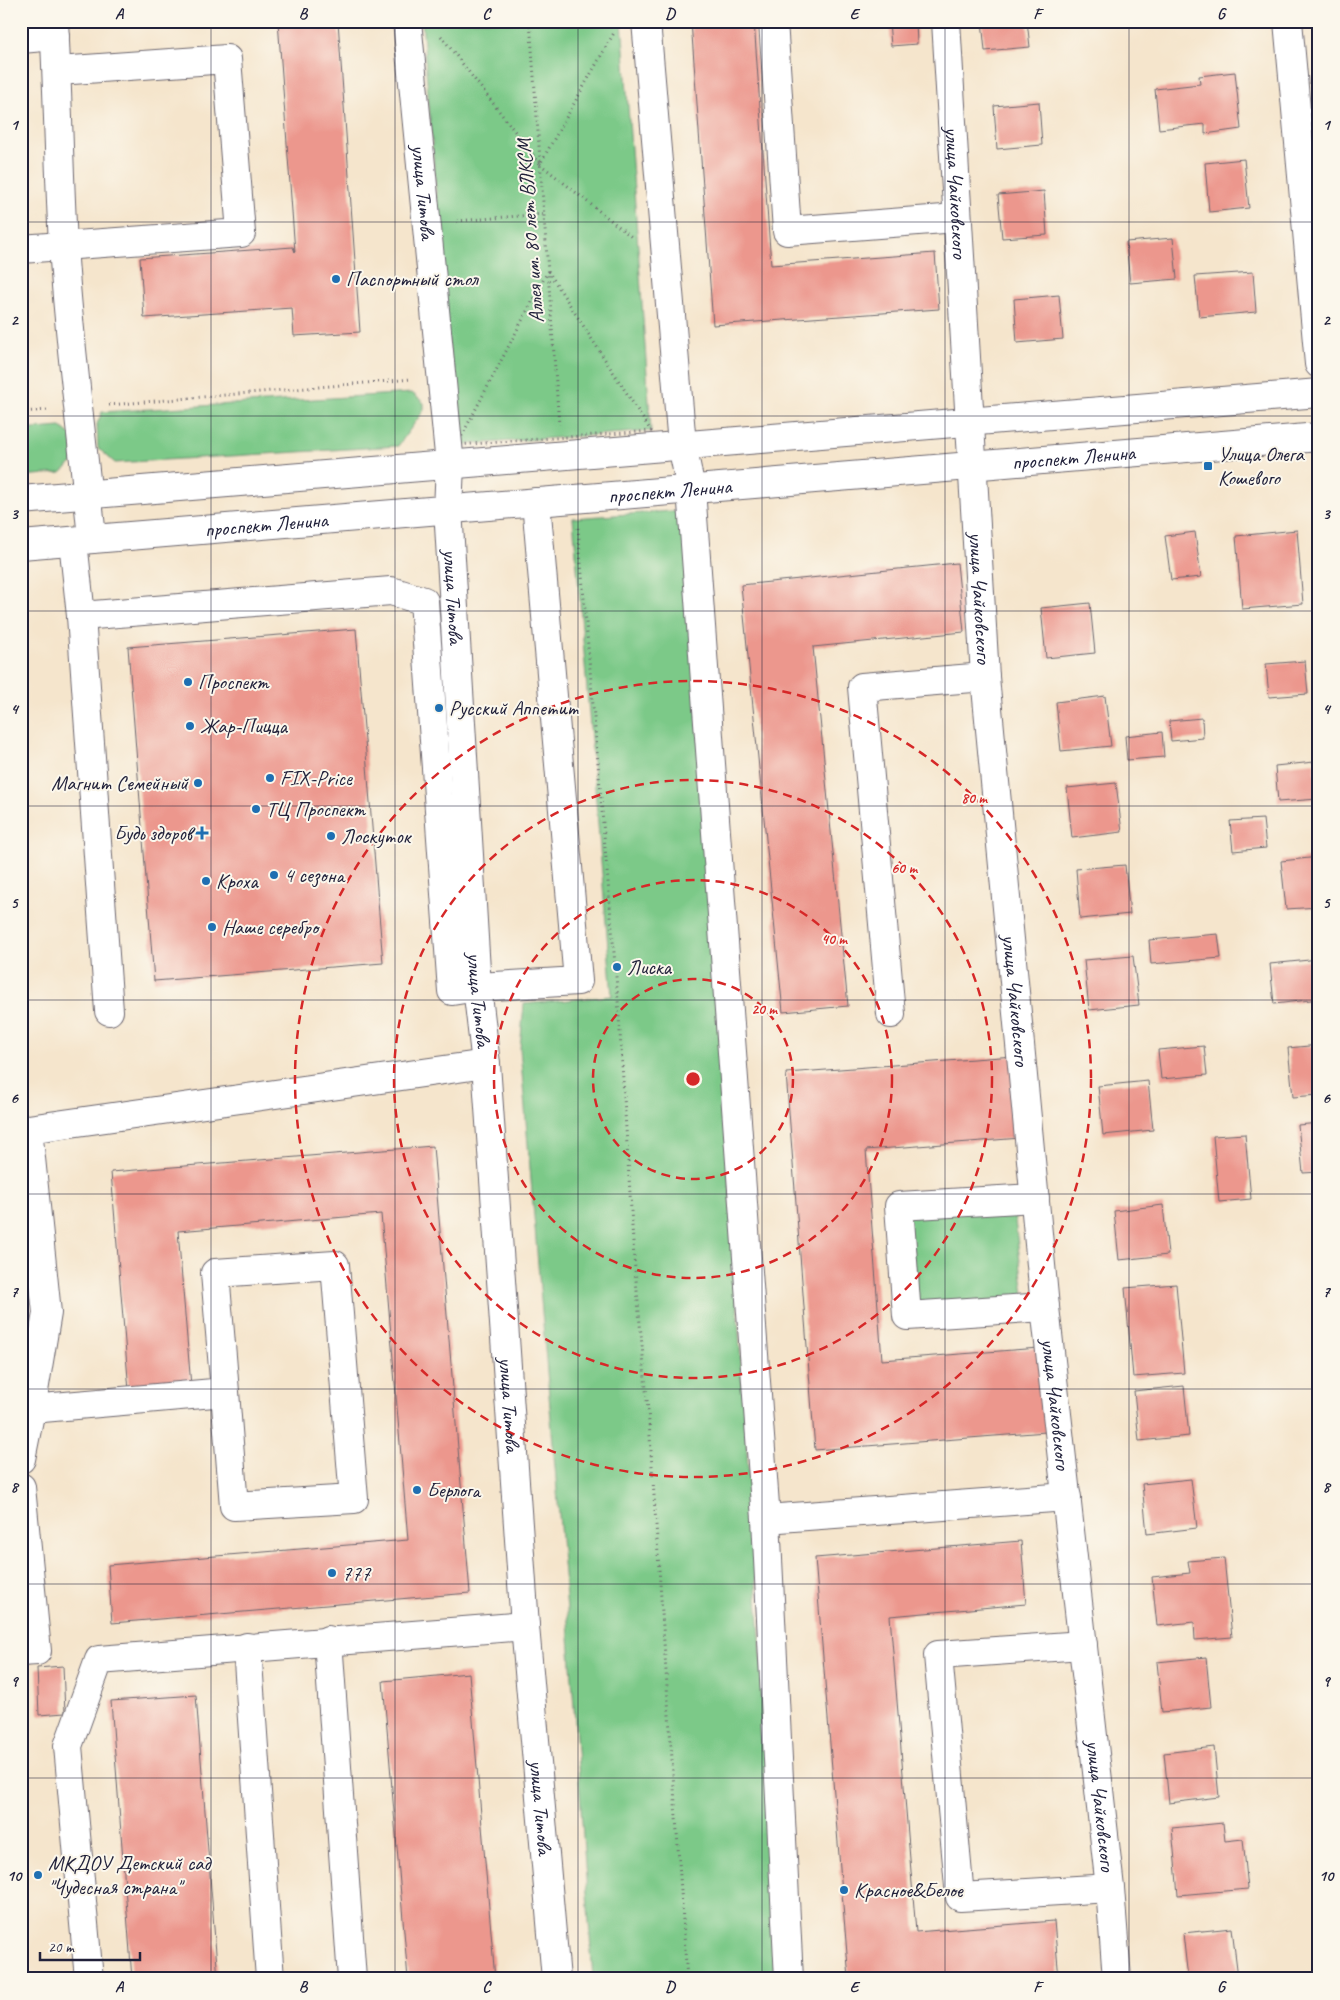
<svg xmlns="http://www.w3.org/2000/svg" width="1340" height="2000" viewBox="0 0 1340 2000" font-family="Caveat,sans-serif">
<rect width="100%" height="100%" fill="#fbf7ec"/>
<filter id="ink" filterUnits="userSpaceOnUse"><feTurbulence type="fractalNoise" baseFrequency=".02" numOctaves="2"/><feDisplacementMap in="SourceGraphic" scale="10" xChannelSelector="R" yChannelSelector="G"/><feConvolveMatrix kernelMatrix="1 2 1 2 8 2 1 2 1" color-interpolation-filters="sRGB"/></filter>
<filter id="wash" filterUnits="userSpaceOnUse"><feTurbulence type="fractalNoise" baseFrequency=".0096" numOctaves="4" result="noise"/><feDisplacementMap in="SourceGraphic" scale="20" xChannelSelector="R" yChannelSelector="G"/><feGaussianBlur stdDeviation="1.12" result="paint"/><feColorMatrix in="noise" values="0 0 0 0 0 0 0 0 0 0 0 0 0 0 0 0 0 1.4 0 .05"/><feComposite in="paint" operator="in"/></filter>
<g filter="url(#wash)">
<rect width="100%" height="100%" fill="#f5e5cc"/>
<g fill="#7cc988" stroke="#4f7662">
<path d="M 422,21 L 622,21 L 651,431 L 457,445 Z"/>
<path d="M 412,393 L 424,403 L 424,410 L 398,446 L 115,463 L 98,448 L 97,424 L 102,412 Z"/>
<path d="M 61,427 L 72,436 L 73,462 L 61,473 L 21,476 L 21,430 Z"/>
<path d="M 671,511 L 677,513 L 685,524 L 752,1528 L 785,1979 L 593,1979 L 568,1622 L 520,1049 L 524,1004 L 612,996 L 573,518 Z"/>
<path d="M 1013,1204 L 1025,1303 L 914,1308 L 906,1212 Z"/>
</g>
<g id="blocks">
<g fill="#ec978d">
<path d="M 278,21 L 338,21 L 360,332 L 294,336 L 292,308 L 144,318 L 140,258 L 293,247 L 295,252 Z"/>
<path d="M 691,21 L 754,21 L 771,265 L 935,253 L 939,309 L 713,325 Z"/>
<path d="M 889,21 L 916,21 L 917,44 L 891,46 Z"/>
<path d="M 982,21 L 1027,21 L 1030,47 L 985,51 Z"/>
<path d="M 1235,72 L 1241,129 L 1205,134 L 1205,124 L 1159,129 L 1155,89 L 1200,84 L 1199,76 Z"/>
<path d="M 1039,102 L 1042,145 L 997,149 L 994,106 Z"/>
<path d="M 1244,159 L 1249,208 L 1209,212 L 1205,163 Z"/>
<path d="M 1044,191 L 1047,235 L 1002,238 L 998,195 Z"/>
<path d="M 1173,238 L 1177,279 L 1130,283 L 1126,242 Z"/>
<path d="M 1253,272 L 1256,312 L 1199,317 L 1195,276 Z"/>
<path d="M 1059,295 L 1063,339 L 1017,343 L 1014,299 Z"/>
<path d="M 1297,530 L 1303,604 L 1242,609 L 1236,536 Z"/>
<path d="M 1195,532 L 1201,577 L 1171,580 L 1165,536 Z"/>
<path d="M 957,563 L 964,632 L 813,647 L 848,1006 L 783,1012 L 741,585 Z"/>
<path d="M 1090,603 L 1095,653 L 1046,658 L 1041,608 Z"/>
<path d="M 356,629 L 383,963 L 154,981 L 128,647 Z"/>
<path d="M 1305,661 L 1308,694 L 1269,697 L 1266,664 Z"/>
<path d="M 1105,696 L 1111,746 L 1061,751 L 1056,702 Z"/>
<path d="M 1202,718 L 1203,738 L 1171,741 L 1169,721 Z"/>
<path d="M 1162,732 L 1164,757 L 1127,760 L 1125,736 Z"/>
<path d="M 1314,762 L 1318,799 L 1278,802 L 1275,766 Z"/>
<path d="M 1116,783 L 1122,832 L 1072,838 L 1067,788 Z"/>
<path d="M 1263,819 L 1266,848 L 1233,851 L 1230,821 Z"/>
<path d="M 1319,857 L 1319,907 L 1286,909 L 1281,861 Z"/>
<path d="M 1125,865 L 1130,914 L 1080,919 L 1076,869 Z"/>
<path d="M 1218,934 L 1221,958 L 1151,964 L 1149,940 Z"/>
<path d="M 1133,956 L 1139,1005 L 1089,1010 L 1084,960 Z"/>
<path d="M 1319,959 L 1319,999 L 1274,1004 L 1270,964 Z"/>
<path d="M 1319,1045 L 1319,1095 L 1293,1097 L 1288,1048 Z"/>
<path d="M 1204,1046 L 1207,1075 L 1161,1079 L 1158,1050 Z"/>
<path d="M 1014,1056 L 1021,1138 L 866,1150 L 882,1360 L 1039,1348 L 1046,1432 L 815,1450 L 786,1073 Z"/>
<path d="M 1148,1081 L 1153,1130 L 1103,1135 L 1098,1086 Z"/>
<path d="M 1319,1123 L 1319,1172 L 1303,1173 L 1298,1125 Z"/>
<path d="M 1245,1134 L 1251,1199 L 1219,1202 L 1213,1136 Z"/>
<path d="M 433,1146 L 470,1593 L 112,1623 L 108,1565 L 408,1540 L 381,1214 L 178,1231 L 191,1386 L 129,1391 L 111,1172 Z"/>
<path d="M 1163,1205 L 1168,1255 L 1119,1260 L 1114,1211 Z"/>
<path d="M 1319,1228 L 1319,1261 L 1317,1261 L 1314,1229 Z"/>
<path d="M 1176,1284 L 1184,1373 L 1133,1377 L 1125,1288 Z"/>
<path d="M 1184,1386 L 1189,1436 L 1139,1441 L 1134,1391 Z"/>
<path d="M 1191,1479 L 1197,1528 L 1147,1534 L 1142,1484 Z"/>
<path d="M 1021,1541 L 1026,1604 L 890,1616 L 916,1932 L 1054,1921 L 1059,1979 L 849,1979 L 815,1558 Z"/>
<path d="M 1224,1558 L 1232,1637 L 1195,1640 L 1194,1622 L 1157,1626 L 1152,1577 L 1190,1573 L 1188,1561 Z"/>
<path d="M 1206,1657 L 1211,1707 L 1162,1712 L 1157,1662 Z"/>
<path d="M 63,1666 L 65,1713 L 39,1715 L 37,1668 Z"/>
<path d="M 469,1673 L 495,1979 L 408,1979 L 383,1681 Z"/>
<path d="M 196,1695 L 218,1979 L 132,1979 L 111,1701 Z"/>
<path d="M 1214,1747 L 1219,1797 L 1169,1803 L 1164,1753 Z"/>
<path d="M 1223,1823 L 1225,1841 L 1243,1839 L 1248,1889 L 1178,1895 L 1172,1828 Z"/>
<path d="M 1232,1928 L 1238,1977 L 1188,1979 L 1183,1933 Z"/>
</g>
</g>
</g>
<g filter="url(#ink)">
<use href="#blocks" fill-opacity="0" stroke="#6c666e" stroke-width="1"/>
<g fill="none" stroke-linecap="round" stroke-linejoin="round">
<defs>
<g id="minor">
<path d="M 54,21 C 58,96 59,170 63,245 C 69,343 83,441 92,539"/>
<path id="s1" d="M 407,21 L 450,465 L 448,509 L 477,987 L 486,1064 L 525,1626 L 556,1979"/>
<path d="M 646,21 L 682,445 L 691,489 L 766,1519 L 789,1979"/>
<path d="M 773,21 L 787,231 L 957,218"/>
<path id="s2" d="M 946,21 L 985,677 L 1045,1307 L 1110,1888 L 1117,1979"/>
<path d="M 1288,21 L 1319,364"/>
<path d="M 21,39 L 55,36"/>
<path d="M 21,249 L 241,233 L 227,59 L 58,71"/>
<path d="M 73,541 L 81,616 L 109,1011"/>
<path d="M 81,616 L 391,591 L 424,601 L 452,991 L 477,987 L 578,981 L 536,502"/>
<path d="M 891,1014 L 862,687 L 985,677"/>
<path d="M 28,1129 L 47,1313 L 31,1409 L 225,1392 L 215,1273 L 335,1265 L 354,1499 L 234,1506 L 225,1392"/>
<path d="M 21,1130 L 486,1064"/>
<path d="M 1035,1198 L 899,1206 L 907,1316 L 1045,1307"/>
<path d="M 21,1459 L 31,1409"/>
<path d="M 21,1487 L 37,1651 L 21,1652"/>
<path d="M 766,1519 L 1067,1497"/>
<path d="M 328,1640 L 352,1979"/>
<path d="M 1083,1645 L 938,1655 L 960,1897 L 1110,1888"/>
<path d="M 247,1647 L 270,1979"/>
<path d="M 89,1979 L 68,1746 L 99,1660 L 525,1626"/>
</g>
<g id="major">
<path d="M 21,500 L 1319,393"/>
<path id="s3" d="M 21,545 L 1319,437"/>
</g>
</defs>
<use href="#minor" stroke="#6c666e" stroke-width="30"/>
<use href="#major" stroke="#6c666e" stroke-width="30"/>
<g stroke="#6c666e" stroke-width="3" stroke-dasharray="1 4" stroke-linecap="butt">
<path d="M 530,21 L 559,425"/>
<path d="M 441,36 L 540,164 L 615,31"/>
<path d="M 540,164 L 633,238"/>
<path d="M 457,221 L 543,214"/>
<path d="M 548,271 L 651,431 L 457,445 Z"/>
<path d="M 109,405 L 412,379"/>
<path d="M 21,412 L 48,410"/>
<path d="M 578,528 L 618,1000 L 634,1258 L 649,1422 L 687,1979"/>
</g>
<use href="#minor" stroke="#fff" stroke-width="28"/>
<use href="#major" stroke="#fff" stroke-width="28"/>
</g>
</g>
<path fill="none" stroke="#22223b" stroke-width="1" stroke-opacity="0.55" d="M 211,21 L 211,1979M 395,21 L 395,1979M 578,21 L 578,1979M 762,21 L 762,1979M 945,21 L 945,1979M 1129,21 L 1129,1979M 21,222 L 1319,222M 21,416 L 1319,416M 21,611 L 1319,611M 21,806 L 1319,806M 21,1000 L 1319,1000M 21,1194 L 1319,1194M 21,1389 L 1319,1389M 21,1584 L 1319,1584M 21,1778 L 1319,1778"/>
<g fill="none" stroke="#d62828" stroke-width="2.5" stroke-dasharray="9 6">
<circle cx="693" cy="1079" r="100"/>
<circle cx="693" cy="1079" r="199"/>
<circle cx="693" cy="1079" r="299"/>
<circle cx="693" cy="1079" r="398"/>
</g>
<g fill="#1f6fb2" stroke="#fbf7ec" stroke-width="2">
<circle cx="336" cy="279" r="5"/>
<rect x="1203" y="461" width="10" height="10" rx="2.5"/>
<circle cx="188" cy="682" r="5"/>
<circle cx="439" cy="708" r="5"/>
<circle cx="190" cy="726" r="5"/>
<circle cx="270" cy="778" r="5"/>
<circle cx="198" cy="783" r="5"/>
<circle cx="256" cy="809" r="5"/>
<path d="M199.5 825.5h5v5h5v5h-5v5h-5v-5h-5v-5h5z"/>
<circle cx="331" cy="836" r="5"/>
<circle cx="274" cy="875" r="5"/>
<circle cx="206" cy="881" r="5"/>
<circle cx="212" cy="927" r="5"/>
<circle cx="617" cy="967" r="5"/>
<circle cx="417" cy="1490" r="5"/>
<circle cx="332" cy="1573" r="5"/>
<circle cx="38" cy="1875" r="5"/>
<circle cx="844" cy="1890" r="5"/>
</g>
<g text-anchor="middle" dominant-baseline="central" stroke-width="4" stroke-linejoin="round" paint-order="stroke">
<g font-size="21" fill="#22223b" stroke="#fbf7ec">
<text stroke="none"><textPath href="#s1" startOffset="172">улица Титова</textPath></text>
<text stroke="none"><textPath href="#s2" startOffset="172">улица Чайковского</textPath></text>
<text transform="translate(530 231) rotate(-94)">Аллея им. 80 лет ВЛКСМ</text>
<text stroke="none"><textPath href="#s3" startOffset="1056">проспект Ленина</textPath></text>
<text stroke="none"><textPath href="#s3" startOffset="651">проспект Ленина</textPath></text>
<text stroke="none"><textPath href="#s3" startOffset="246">проспект Ленина</textPath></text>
<text stroke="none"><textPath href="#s1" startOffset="578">улица Титова</textPath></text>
<text stroke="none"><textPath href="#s2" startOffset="578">улица Чайковского</textPath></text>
<text stroke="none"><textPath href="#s1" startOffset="982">улица Титова</textPath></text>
<text stroke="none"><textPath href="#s2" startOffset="982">улица Чайковского</textPath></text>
<text stroke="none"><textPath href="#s1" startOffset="1388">улица Титова</textPath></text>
<text stroke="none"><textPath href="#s2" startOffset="1388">улица Чайковского</textPath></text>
<text stroke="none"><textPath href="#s2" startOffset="1792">улица Чайковского</textPath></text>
<text stroke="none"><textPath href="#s1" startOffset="1792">улица Титова</textPath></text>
</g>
<g font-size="21" fill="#22223b" stroke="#fbf7ec" text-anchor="start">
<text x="346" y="279">Паспортный стол</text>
<text x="1218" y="454">Улица Олега<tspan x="1218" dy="24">Кошевого</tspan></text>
<text x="198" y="682">Проспект</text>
<text x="449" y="708">Русский Аппетит</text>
<text x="200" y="726">Жар-Пицца</text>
<text x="280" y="778">FIX-Price</text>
<text x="188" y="783" text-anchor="end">Магнит Семейный</text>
<text x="266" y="809">ТЦ Проспект</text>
<text x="192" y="833" text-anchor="end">Будь здоров</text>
<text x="341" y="836">Лоскуток</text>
<text x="284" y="875">4 сезона</text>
<text x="216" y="881">Кроха</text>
<text x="222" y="927">Наше серебро</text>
<text x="627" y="967">Лиска</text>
<text x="427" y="1490">Берлога</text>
<text x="342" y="1573">777</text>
<text x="48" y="1863">МКДОУ Детский сад<tspan x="48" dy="24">"Чудесная страна"</tspan></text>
<text x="854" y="1890">Красное&amp;Белое</text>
</g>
</g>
<circle cx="693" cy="1079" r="8" fill="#d62828" stroke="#fbf7ec" stroke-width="2.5"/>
<g font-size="15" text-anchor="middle" font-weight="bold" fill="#d62828" stroke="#fbf7ec" stroke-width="4" stroke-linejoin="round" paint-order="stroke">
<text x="974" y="803">80 m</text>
<text x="904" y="873">60 m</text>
<text x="834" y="944">40 m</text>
<text x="764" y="1014">20 m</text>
</g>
<rect width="1340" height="2000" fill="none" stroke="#fbf7ec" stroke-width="55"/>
<path d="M40 1952v8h100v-8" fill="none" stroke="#22223b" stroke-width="2.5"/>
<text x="48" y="1952" font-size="15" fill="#22223b" stroke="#fbf7ec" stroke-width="4" paint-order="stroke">20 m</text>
<rect x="28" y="28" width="1284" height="1944" fill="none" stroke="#22223b" stroke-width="2"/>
<g font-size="16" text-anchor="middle" font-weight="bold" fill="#22223b">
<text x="119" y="19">A</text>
<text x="303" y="19">B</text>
<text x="486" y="19">C</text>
<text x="670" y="19">D</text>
<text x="854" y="19">E</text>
<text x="1037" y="19">F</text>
<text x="1221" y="19">G</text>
<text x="14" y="130">1</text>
<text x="1326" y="130">1</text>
<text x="14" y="325">2</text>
<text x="1326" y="325">2</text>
<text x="14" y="519">3</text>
<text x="1326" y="519">3</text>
<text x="14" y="714">4</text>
<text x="1326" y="714">4</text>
<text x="14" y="908">5</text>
<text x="1326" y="908">5</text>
<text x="14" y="1103">6</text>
<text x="1326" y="1103">6</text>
<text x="14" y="1297">7</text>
<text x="1326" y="1297">7</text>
<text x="14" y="1492">8</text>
<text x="1326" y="1492">8</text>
<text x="14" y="1686">9</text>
<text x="1326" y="1686">9</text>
<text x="14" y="1881">10</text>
<text x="1326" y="1881">10</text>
<text x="119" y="1992">A</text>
<text x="303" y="1992">B</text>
<text x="486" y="1992">C</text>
<text x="670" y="1992">D</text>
<text x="854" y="1992">E</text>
<text x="1037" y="1992">F</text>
<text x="1221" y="1992">G</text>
</g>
</svg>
